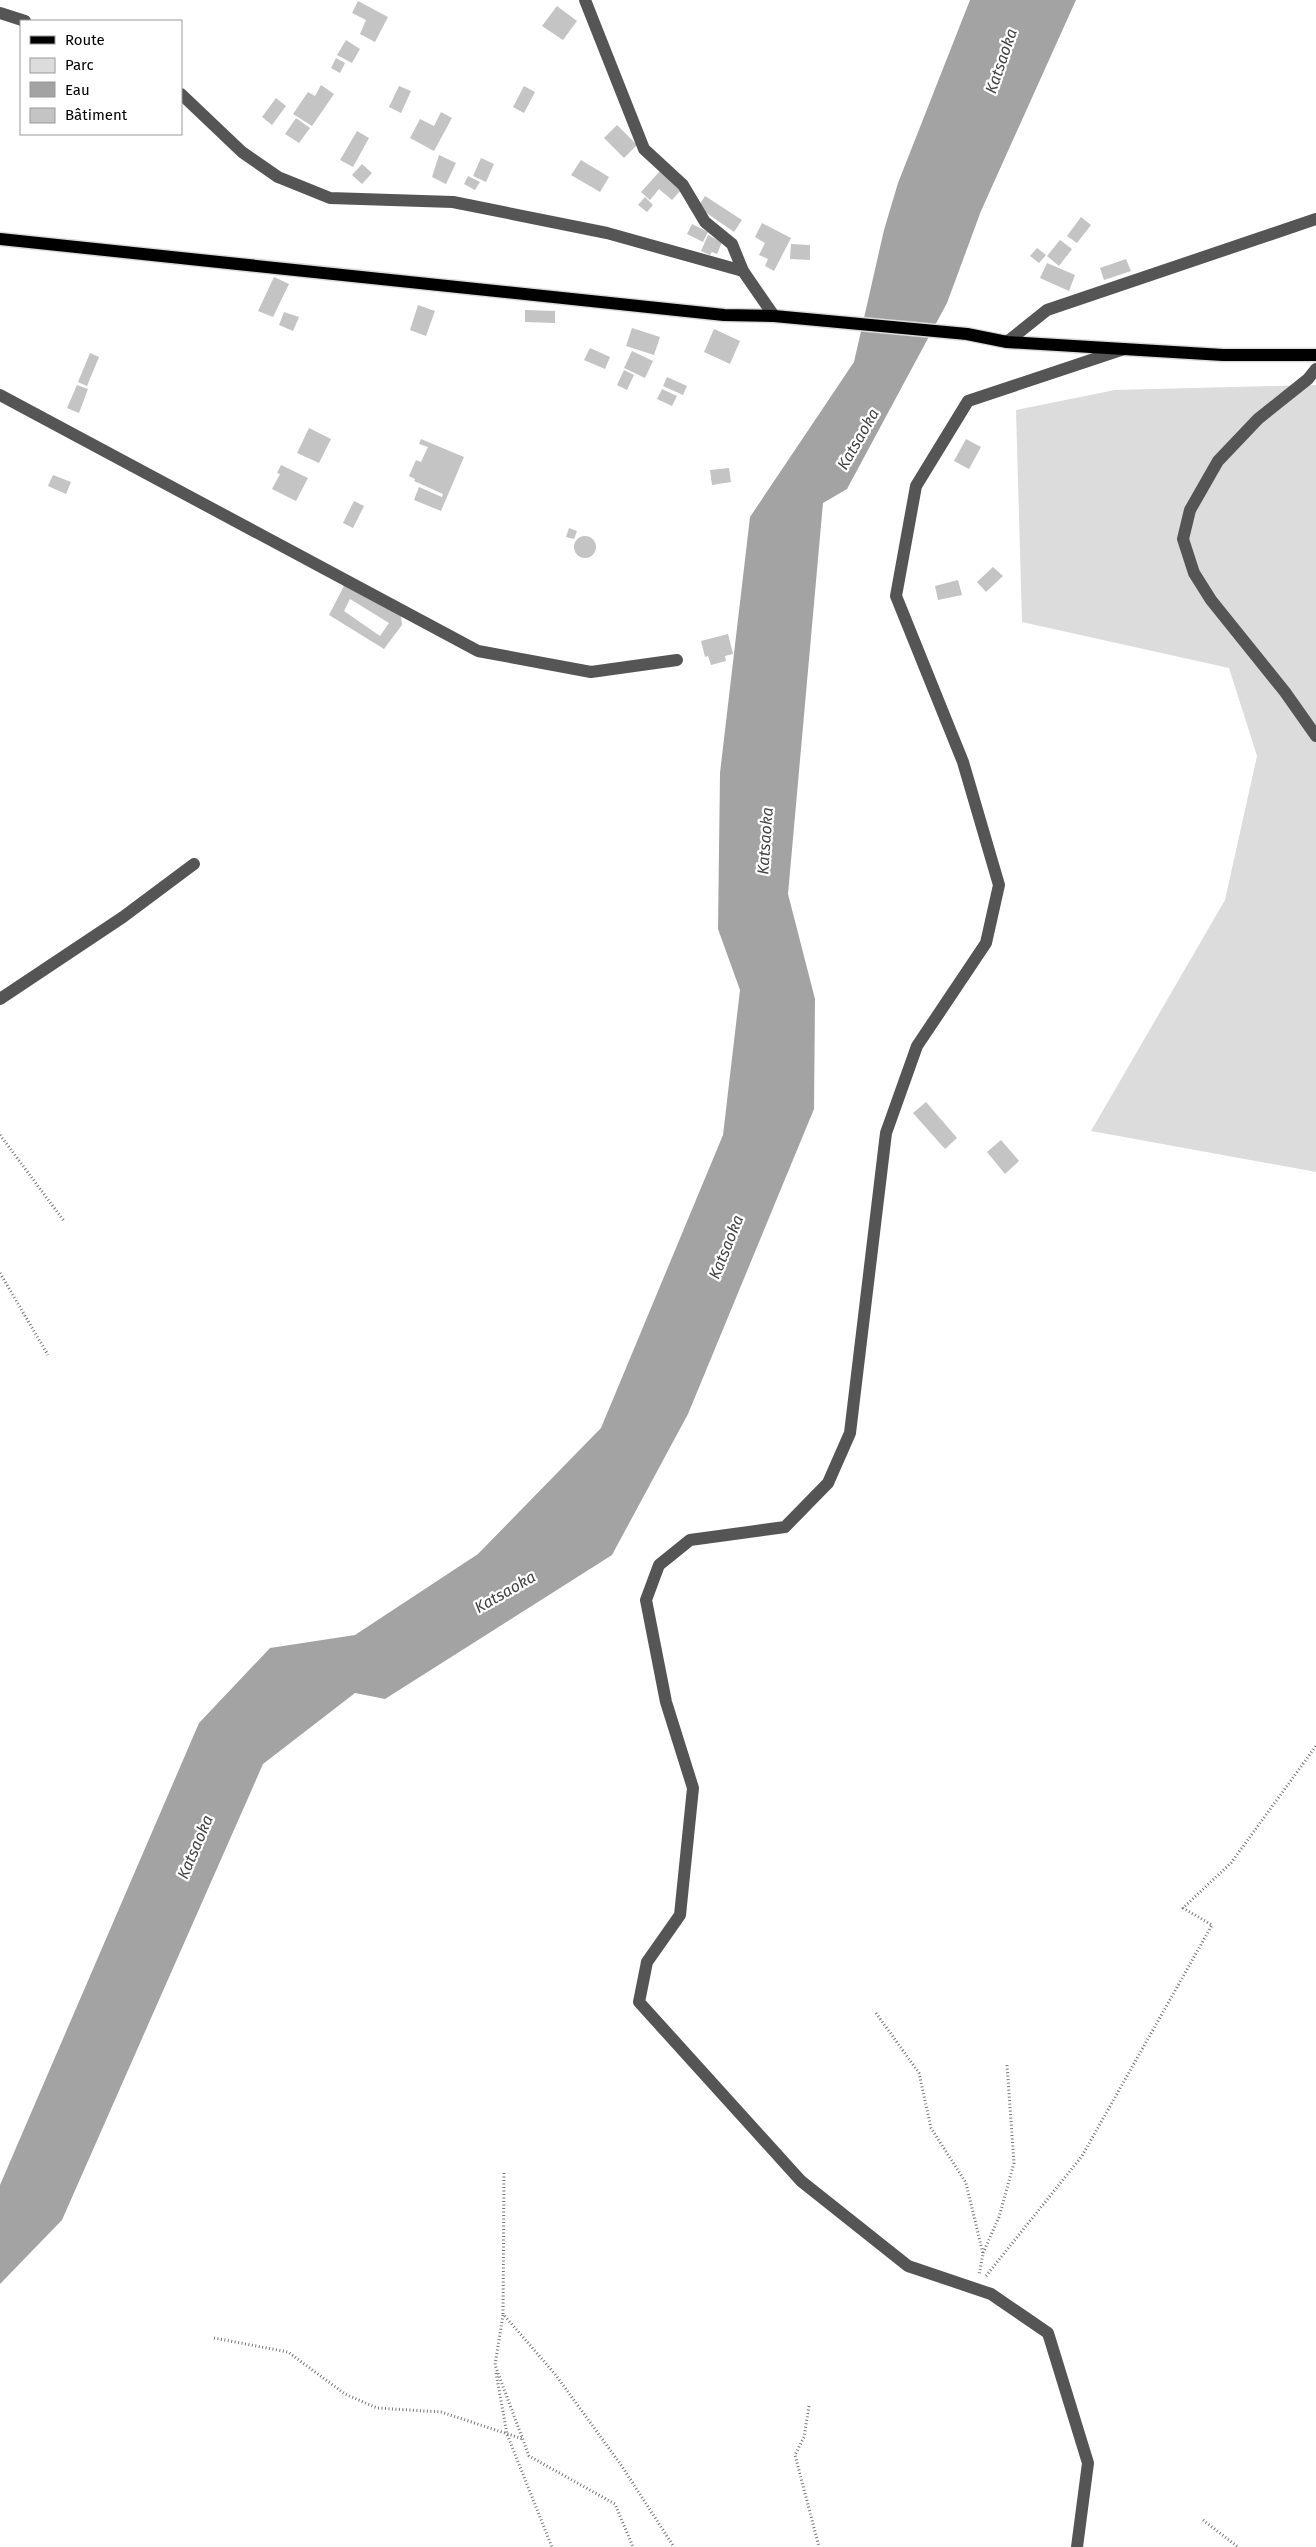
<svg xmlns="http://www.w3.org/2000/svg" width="1316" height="2547" viewBox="0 0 1316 2547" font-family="'Fira Sans',sans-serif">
<rect width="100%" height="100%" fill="#fff"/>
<path fill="#dcdcdc" d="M 1316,385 L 1316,1172 L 1091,1131 L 1225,900 L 1257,756 L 1229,668 L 1022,622 L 1016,410 L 1115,390 Z"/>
<path fill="#a3a3a3" d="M 970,0 L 1076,0 L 981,211 L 947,303 L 847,489 L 823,503 L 788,894 L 815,999 L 814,1109 L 688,1414 L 612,1555 L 385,1699 L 355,1693 L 263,1764 L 62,2220 L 0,2284 L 0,2185 L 199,1723 L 270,1648 L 355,1635 L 478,1554 L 601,1428 L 723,1135 L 740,990 L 718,929 L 720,773 L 750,517 L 854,362 L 884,230 L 898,183 Z"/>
<g fill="#c4c4c4" fill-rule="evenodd">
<path d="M 358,1 L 388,17 L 375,42 L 360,34 L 366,20 L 352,13 Z"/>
<path d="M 557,6 L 577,21 L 563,40 L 542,26 Z"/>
<path d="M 346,40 L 360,49 L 352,63 L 337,55 Z"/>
<path d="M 336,58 L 345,63 L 340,73 L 331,68 Z"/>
<path d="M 321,85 L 334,94 L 312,126 L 293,114 L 308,92 L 315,96 Z"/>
<path d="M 399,86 L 411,91 L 401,113 L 389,107 Z"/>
<path d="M 524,86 L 535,92 L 524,113 L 513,107 Z"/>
<path d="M 276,98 L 286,106 L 272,125 L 262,117 Z"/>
<path d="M 441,112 L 452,118 L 434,151 L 410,138 L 420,119 L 434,126 Z"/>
<path d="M 296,118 L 310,128 L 299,143 L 285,134 Z"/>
<path d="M 617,125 L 637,145 L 624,158 L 604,138 Z"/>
<path d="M 357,131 L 369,138 L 353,167 L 340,160 Z"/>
<path d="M 439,155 L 456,163 L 446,184 L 432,177 Z"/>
<path d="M 481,158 L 494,164 L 486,182 L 473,176 Z"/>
<path d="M 581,160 L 609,177 L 600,192 L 571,175 Z"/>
<path d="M 362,164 L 372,173 L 362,184 L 352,175 Z"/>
<path d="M 661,170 L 682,189 L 672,200 L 659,189 L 650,200 L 641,192 Z"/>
<path d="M 468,176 L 480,182 L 475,190 L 464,184 Z"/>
<path d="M 705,196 L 742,220 L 734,232 L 698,207 Z"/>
<path d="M 645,197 L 653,205 L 647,212 L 638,205 Z"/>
<path d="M 1081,217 L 1091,225 L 1077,243 L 1067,236 Z"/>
<path d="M 762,223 L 791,238 L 774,271 L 765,266 L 768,259 L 759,255 L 765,243 L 755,237 Z"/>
<path d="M 692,224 L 708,232 L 703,242 L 687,234 Z"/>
<path d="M 708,235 L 722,242 L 717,254 L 712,252 L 710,255 L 701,251 Z"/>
<path d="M 1060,240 L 1072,249 L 1059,266 L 1047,256 Z"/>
<path d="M 791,244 L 810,245 L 810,260 L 790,259 Z"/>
<path d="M 1037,248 L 1046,255 L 1039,263 L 1030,256 Z"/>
<path d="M 1126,259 L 1131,271 L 1104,280 L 1100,268 Z"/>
<path d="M 1047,263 L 1075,275 L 1069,291 L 1040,278 Z"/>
<path d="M 274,277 L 289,284 L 273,317 L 258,311 Z"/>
<path d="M 418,305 L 435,311 L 426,336 L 410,330 Z"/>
<path d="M 525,310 L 555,311 L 555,323 L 525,322 Z"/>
<path d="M 284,312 L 299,317 L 293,331 L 279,325 Z"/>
<path d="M 632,328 L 660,337 L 654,355 L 626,346 Z"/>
<path d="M 714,329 L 740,341 L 730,364 L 704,352 Z"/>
<path d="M 590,348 L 610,357 L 605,369 L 584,360 Z"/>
<path d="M 632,351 L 653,361 L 645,378 L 624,368 Z"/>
<path d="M 90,353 L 99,357 L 87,386 L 78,382 Z"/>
<path d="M 624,370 L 634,375 L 627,390 L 617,385 Z"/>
<path d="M 667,377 L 687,386 L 683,395 L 663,386 Z"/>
<path d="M 77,385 L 88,389 L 79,413 L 67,408 Z"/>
<path d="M 662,389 L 677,396 L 672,406 L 657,399 Z"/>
<path d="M 309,428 L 331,439 L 319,463 L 297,453 Z"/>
<path d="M 421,439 L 464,457 L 441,511 L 414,500 L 419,487 L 442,497 L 443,494 L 414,481 L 415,479 L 409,476 L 416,460 L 421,462 L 428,447 L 419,444 Z"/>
<path d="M 966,439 L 981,447 L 969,469 L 954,461 Z"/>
<path d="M 281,465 L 308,478 L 296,501 L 272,489 L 280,474 L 277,473 Z"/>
<path d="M 729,468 L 731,482 L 712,485 L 710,470 Z"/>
<path d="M 53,475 L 71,482 L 66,494 L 48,486 Z"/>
<path d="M 354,501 L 364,506 L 353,528 L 343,523 Z"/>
<path d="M 569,528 L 577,531 L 574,539 L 566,537 Z"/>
<circle cx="585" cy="547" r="11"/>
<path d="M 993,567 L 1003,576 L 986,592 L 977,582 Z"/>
<path d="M 958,580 L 962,595 L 938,600 L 935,586 Z"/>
<path d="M 346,582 L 401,616 L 402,625 L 384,649 L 329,615 ZM 350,599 L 389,623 L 380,636 L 344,611 Z"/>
<path d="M 728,634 L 733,654 L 725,656 L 726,661 L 711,665 L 708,656 L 705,657 L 701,641 Z"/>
<path d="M 926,1102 L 957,1138 L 945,1149 L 913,1113 Z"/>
<path d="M 1001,1140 L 1019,1161 L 1005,1174 L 987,1152 Z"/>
</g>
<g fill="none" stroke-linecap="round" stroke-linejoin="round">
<defs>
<path id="major" d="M 0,239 L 724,315 L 774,316 L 967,334 L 1007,342 L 1223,355 L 1316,355"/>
</defs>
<use href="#major" stroke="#dbdbdb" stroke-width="15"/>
<g stroke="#777" stroke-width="3" stroke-dasharray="1 2.5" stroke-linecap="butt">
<path d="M 0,1135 L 64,1221"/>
<path d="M 0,1273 L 48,1355"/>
<path d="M 876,2013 L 919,2073 L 931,2128 L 966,2183 L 983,2254 L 979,2275"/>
<path d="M 504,2173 L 503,2314 L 555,2374 L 621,2465 L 674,2547"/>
<path d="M 983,2253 L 999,2217 L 1014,2163 L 1007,2065"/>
<path d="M 986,2276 L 1082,2156 L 1212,1925 L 1183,1908 L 1231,1863 L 1316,1746"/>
<path d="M 503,2315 L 495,2365 L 529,2456 L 615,2504 L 633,2547"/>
<path d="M 214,2338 L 288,2352 L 345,2394 L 377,2408 L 441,2412 L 523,2439"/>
<path d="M 496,2373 L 507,2434 L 552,2547"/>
<path d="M 809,2406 L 804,2437 L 795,2455 L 819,2547"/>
<path d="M 1203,2520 L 1238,2547"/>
</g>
<g stroke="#555" stroke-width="12">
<path d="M 585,0 L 644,149 L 683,185 L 705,222 L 732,244 L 743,271"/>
<path d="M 0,13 L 25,21"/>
<path d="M 181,94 L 242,152 L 278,177 L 330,198 L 453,202 L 607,233 L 743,271 L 774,316"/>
<path d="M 1007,342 L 1047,310 L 1316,219"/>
<path d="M 1316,369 L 1308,379 L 1258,419 L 1218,461 L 1190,510 L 1183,539 L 1194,573 L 1211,600 L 1285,692 L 1316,736"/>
<path d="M 0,395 L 478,651 L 591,672 L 677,660"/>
<path d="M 0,999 L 123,917 L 194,864"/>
<path d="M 1077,2547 L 1088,2463 L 1048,2333 L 991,2294 L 908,2266 L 801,2181 L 639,2002 L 647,1962 L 680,1915 L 693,1788 L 666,1702 L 646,1600 L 659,1565 L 690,1540 L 785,1527 L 828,1483 L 850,1433 L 886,1133 L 917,1046 L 986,943 L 999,885 L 963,762 L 896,596 L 916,486 L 968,401 L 1124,349"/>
</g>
<use href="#major" stroke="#000" stroke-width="12"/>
</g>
<g text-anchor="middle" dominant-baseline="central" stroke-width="4.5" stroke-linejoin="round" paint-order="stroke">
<g font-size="16" font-style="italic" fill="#444" stroke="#fff">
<text transform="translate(1001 61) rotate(-71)">Katsaoka</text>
<text transform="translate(858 439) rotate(-60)">Katsaoka</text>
<text transform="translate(765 841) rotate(-86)">Katsaoka</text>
<text transform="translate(726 1247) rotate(-68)">Katsaoka</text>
<text transform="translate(505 1592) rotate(-30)">Katsaoka</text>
<text transform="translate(195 1847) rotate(-67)">Katsaoka</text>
</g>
</g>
<rect x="20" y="20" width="162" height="115" fill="#ffffff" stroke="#999999"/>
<rect x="30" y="36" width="25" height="8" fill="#000000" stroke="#999999"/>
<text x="65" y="45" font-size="15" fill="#000000">Route</text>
<rect x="30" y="58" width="25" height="15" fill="#dcdcdc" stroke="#999999"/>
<text x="65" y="70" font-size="15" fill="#000000">Parc</text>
<rect x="30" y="82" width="25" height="15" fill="#a3a3a3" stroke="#999999"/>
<text x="65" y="95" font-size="15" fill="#000000">Eau</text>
<rect x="30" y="108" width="25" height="15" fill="#c4c4c4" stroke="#999999"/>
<text x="65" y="120" font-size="15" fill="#000000">Bâtiment</text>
</svg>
